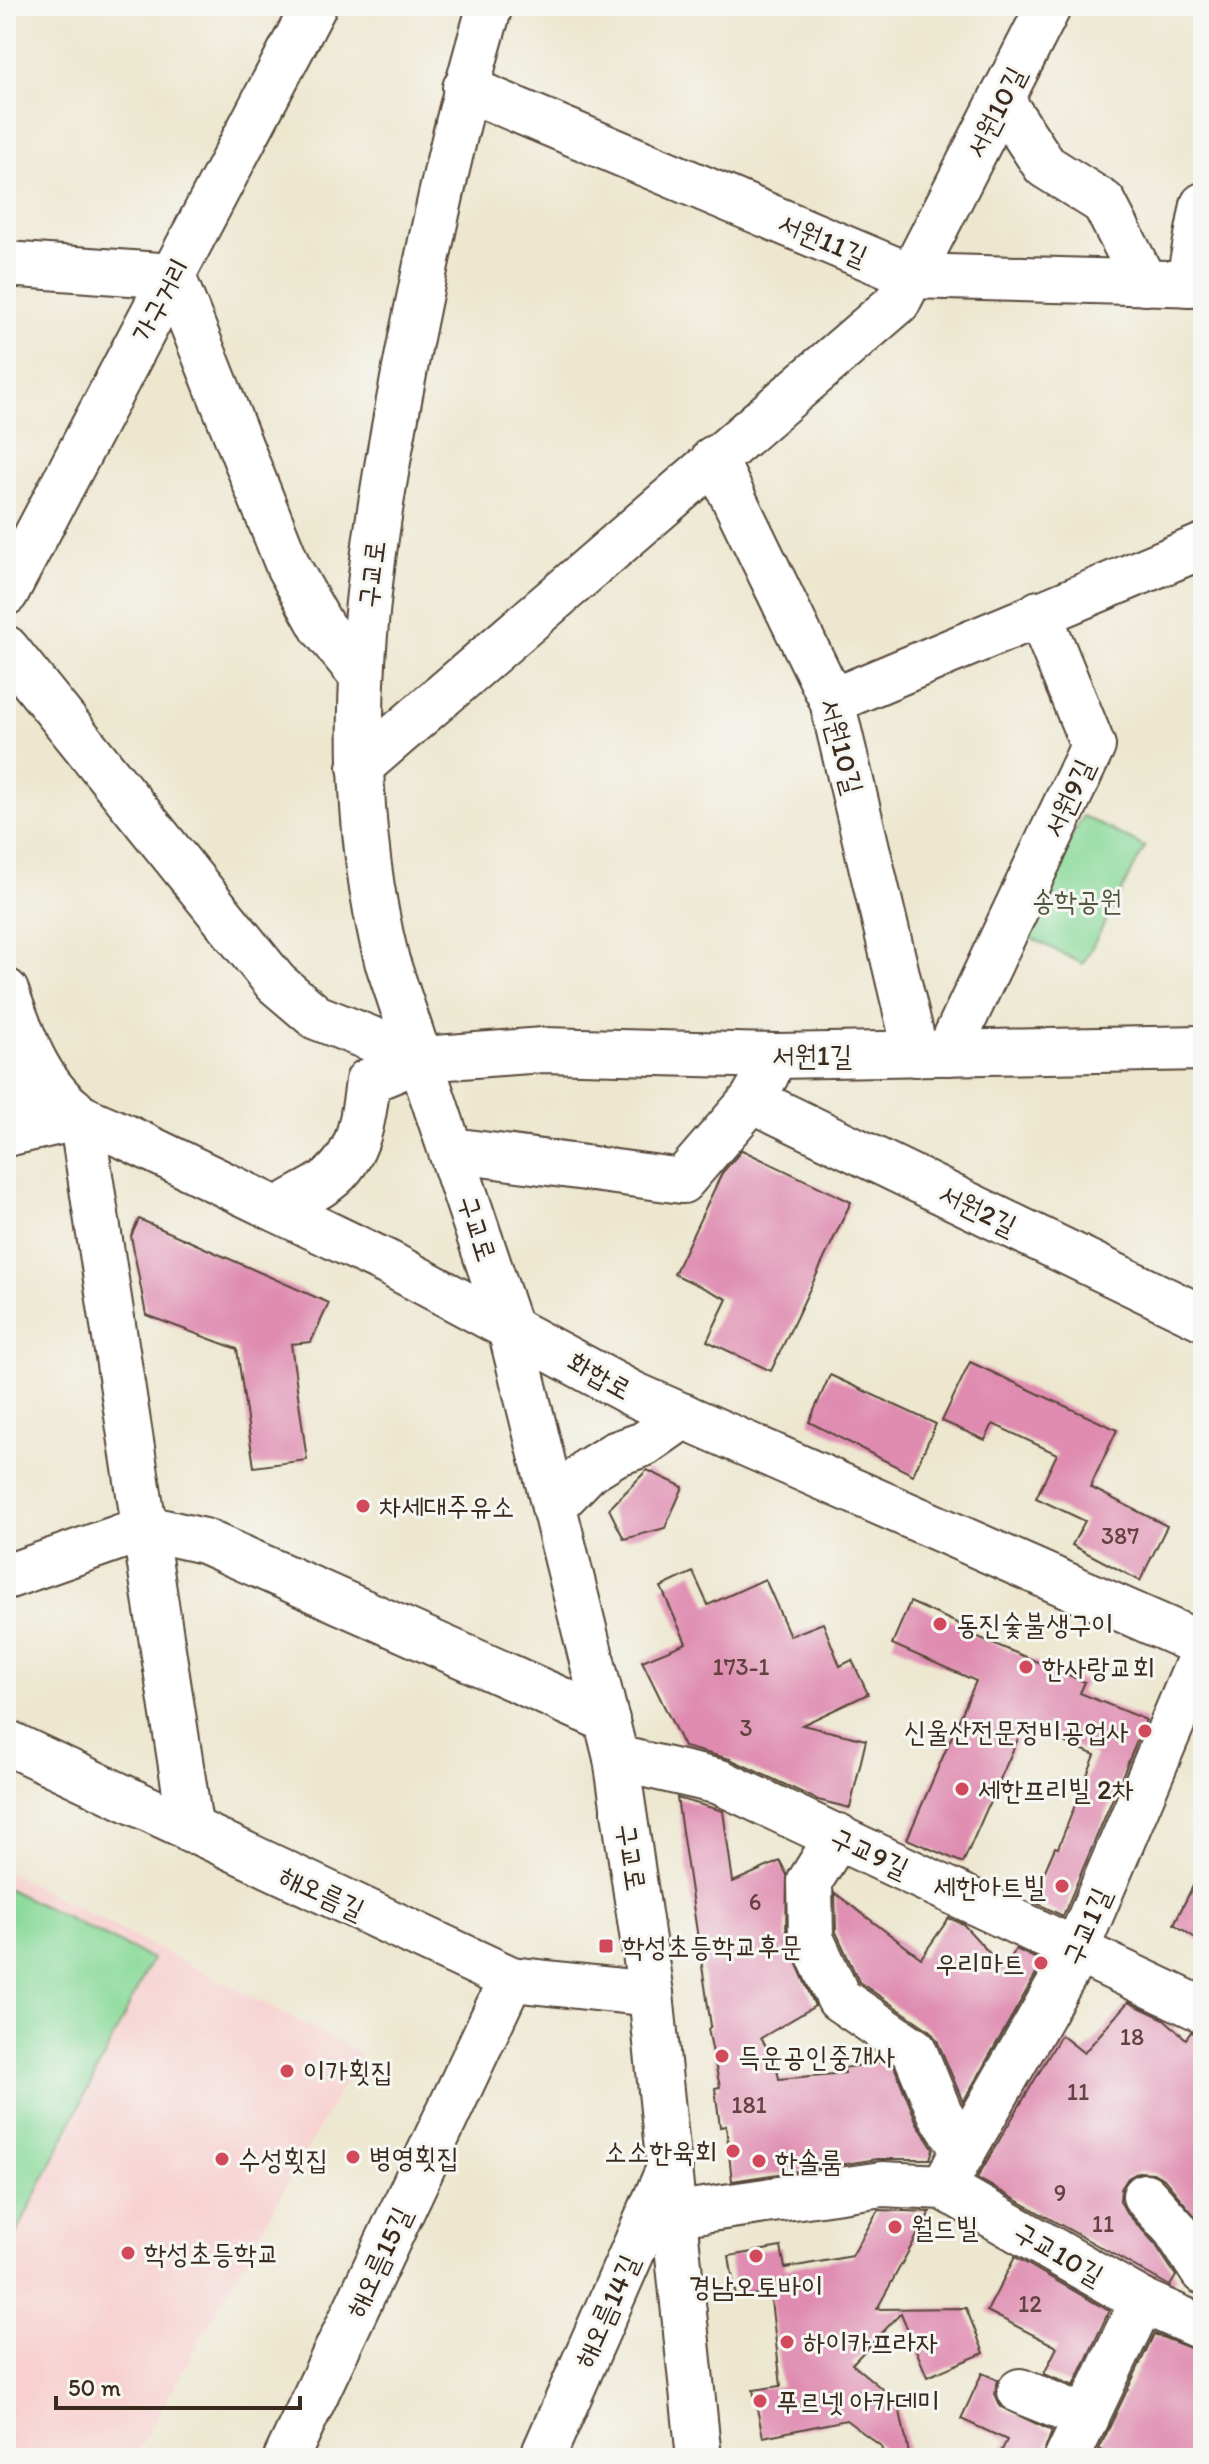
<svg xmlns="http://www.w3.org/2000/svg" width="1209" height="2464" viewBox="0 0 1209 2464" font-family="Itim,'Poor Story',sans-serif">
<rect width="100%" height="100%" fill="#f6f6f2"/>
<filter id="ink" filterUnits="userSpaceOnUse"><feTurbulence type="fractalNoise" baseFrequency=".0125" numOctaves="2"/><feDisplacementMap in="SourceGraphic" scale="16" xChannelSelector="R" yChannelSelector="G"/><feConvolveMatrix kernelMatrix="1 2 1 2 8 2 1 2 1" color-interpolation-filters="sRGB"/></filter>
<filter id="wash" filterUnits="userSpaceOnUse"><feTurbulence type="fractalNoise" baseFrequency=".006" numOctaves="4" result="noise"/><feDisplacementMap in="SourceGraphic" scale="32" xChannelSelector="R" yChannelSelector="G"/><feGaussianBlur stdDeviation="1.8" result="paint"/><feColorMatrix in="noise" values="0 0 0 0 0 0 0 0 0 0 0 0 0 0 0 0 0 1.4 0 .05"/><feComposite in="paint" operator="in"/></filter>
<g filter="url(#wash)">
<rect width="100%" height="100%" fill="#ede7cf"/>
<path fill="#f7d0cf" d="M 6,1871 L 361,2053 L 134,2458 L 14,2458 L 6,2453 Z"/>
<g fill="#88d999" stroke="#62825c" stroke-width="2">
<path d="M 1083,816 L 1145,847 L 1083,964 L 1021,933 Z"/>
<path d="M 6,1888 L 152,1959 L 6,2255 Z"/>
</g>
<g id="blocks">
<g fill="#df8cb0">
<path d="M 742,1150 L 851,1202 L 771,1371 L 707,1341 L 727,1299 L 674,1274 L 722,1173 Z"/>
<path d="M 139,1219 L 329,1303 L 311,1342 L 291,1344 L 307,1460 L 254,1467 L 237,1349 L 146,1315 L 131,1236 Z"/>
<path d="M 970,1362 L 1117,1430 L 1090,1487 L 1167,1526 L 1140,1581 L 1072,1545 L 1085,1521 L 1036,1498 L 1057,1454 L 993,1424 L 985,1440 L 942,1421 Z"/>
<path d="M 830,1375 L 936,1424 L 913,1475 L 809,1422 Z"/>
<path d="M 647,1470 L 683,1487 L 665,1528 L 624,1539 L 609,1509 Z"/>
<path d="M 693,1572 L 708,1605 L 765,1579 L 790,1636 L 823,1623 L 840,1666 L 852,1660 L 868,1694 L 802,1725 L 866,1740 L 850,1808 L 818,1800 L 730,1759 L 684,1747 L 642,1661 L 686,1643 L 661,1587 Z"/>
<path d="M 910,1602 L 966,1627 L 964,1631 L 1085,1682 L 1080,1693 L 1146,1720 L 1063,1916 L 1032,1901 L 1055,1847 L 1058,1848 L 1095,1755 L 1024,1725 L 963,1863 L 907,1839 L 976,1681 L 892,1644 Z"/>
<path d="M 677,1798 L 723,1811 L 733,1882 L 780,1861 L 787,1875 L 786,1939 L 815,2006 L 761,2038 L 776,2063 L 779,2079 L 845,2073 L 844,2068 L 886,2061 L 894,2066 L 917,2123 L 933,2149 L 930,2159 L 878,2159 L 732,2181 L 726,2126 L 720,2127 L 715,2088 L 720,2087 L 708,2029 L 711,2026 Z"/>
<path d="M 1203,1866 L 1203,1943 L 1174,1924 Z"/>
<path d="M 835,1893 L 921,1958 L 949,1918 L 963,1924 L 1004,1969 L 1016,1949 L 1043,1962 L 963,2102 L 937,2040 L 929,2030 L 859,1982 L 836,1932 Z"/>
<path d="M 1128,2002 L 1164,2019 L 1186,2039 L 1191,2032 L 1203,2035 L 1203,2226 L 1164,2179 L 1153,2173 L 1139,2172 L 1128,2178 L 1121,2189 L 1120,2201 L 1126,2212 L 1155,2244 L 1176,2276 L 1170,2286 L 977,2178 L 1061,2035 L 1084,2053 Z"/>
<path d="M 878,2210 L 930,2212 L 877,2309 L 966,2308 L 984,2353 L 927,2377 L 901,2313 L 852,2364 L 898,2402 L 910,2458 L 884,2458 L 881,2446 L 846,2420 L 763,2437 L 753,2390 L 781,2386 L 770,2292 L 736,2298 L 729,2256 L 781,2247 L 785,2268 L 852,2256 Z"/>
<path d="M 1015,2257 L 1109,2311 L 1074,2386 L 1044,2374 L 1057,2347 L 987,2311 Z"/>
<path d="M 1154,2334 L 1203,2353 L 1203,2458 L 1116,2458 L 1099,2449 Z"/>
<path d="M 982,2373 L 998,2380 L 995,2394 L 1001,2407 L 1052,2431 L 1042,2458 L 998,2458 L 1007,2440 L 961,2419 Z"/>
</g>
</g>
</g>
<g filter="url(#ink)">
<use href="#blocks" fill-opacity="0" stroke="#564639" stroke-width="2"/>
<g fill="none" stroke-linecap="round" stroke-linejoin="round">
<defs>
<g id="minor">
<path d="M 465,88 L 911,276 L 1203,284"/>
<path d="M 1001,99 L 1045,166 L 1104,203 L 1145,283"/>
<path d="M 6,264 L 173,276 L 288,566 L 322,627 L 362,676"/>
<path d="M 1188,284 L 1203,205"/>
<path d="M 714,458 L 832,701 L 916,1054"/>
<path d="M 6,648 L 276,983 L 316,1017 L 422,1059 L 543,1050 L 777,1056 L 1203,1048"/>
<path d="M 832,701 L 1203,546"/>
<path d="M 360,767 L 898,302 L 1049,6"/>
<path d="M 948,1053 L 1093,746 L 1039,613"/>
<path d="M 752,1100 L 1203,1318"/>
<path d="M 81,1117 L 191,1831"/>
<path d="M 452,1150 L 682,1181 L 752,1100 L 767,1074"/>
<path d="M 6,1577 L 146,1528 L 204,1541 L 607,1720"/>
<path d="M 6,1742 L 511,1979 L 651,1994"/>
<path d="M 616,1758 L 720,1782 L 1203,2010"/>
<path d="M 838,1836 L 810,1881 L 811,1938 L 839,1999 L 914,2050 L 940,2113 L 964,2151"/>
<path d="M 943,2187 L 1069,1967 L 1203,1651"/>
<path d="M 1145,2196 L 1175,2229 L 1203,2272"/>
<path d="M 676,2214 L 882,2184 L 943,2187 L 1142,2301 L 1203,2328"/>
<path d="M 1020,2391 L 1087,2418"/>
<path d="M 286,2458 L 511,1979"/>
<path d="M 542,2458 L 670,2166"/>
<path d="M 1067,2458 L 1142,2301"/>
</g>
<g id="major">
<path d="M 490,6 C 456,119 432,233 409,348 C 369,553 335,755 387,961 L 509,1325 L 616,1758 L 651,1994 L 699,2458"/>
<path d="M 6,593 L 314,6"/>
<path d="M 6,991 C 21,1033 37,1081 73,1110"/>
<path d="M 6,1085 L 126,1137 L 388,1263 L 633,1394 L 1203,1645"/>
<path d="M 6,1134 L 81,1117"/>
<path d="M 278,1210 C 292,1200 307,1194 321,1185 C 359,1162 363,1121 368,1081 L 422,1059"/>
<path d="M 554,1506 L 589,1470 L 615,1454 L 644,1444 L 684,1416"/>
</g>
</defs>
<use href="#minor" stroke="#564639" stroke-width="48"/>
<use href="#major" stroke="#564639" stroke-width="48"/>
<use href="#minor" stroke="#fff" stroke-width="44"/>
<use href="#major" stroke="#fff" stroke-width="44"/>
</g>
</g>
<g fill="#d1495b" stroke="#f6f6f2" stroke-width="3">
<circle cx="363" cy="1506" r="8"/>
<circle cx="940" cy="1624" r="8"/>
<circle cx="1026" cy="1667" r="8"/>
<circle cx="1145" cy="1731" r="8"/>
<circle cx="962" cy="1789" r="8"/>
<circle cx="1062" cy="1886" r="8"/>
<rect x="598" y="1938" width="16" height="16" rx="4"/>
<circle cx="1041" cy="1963" r="8"/>
<circle cx="722" cy="2056" r="8"/>
<circle cx="287" cy="2071" r="8"/>
<circle cx="733" cy="2151" r="8"/>
<circle cx="353" cy="2157" r="8"/>
<circle cx="222" cy="2159" r="8"/>
<circle cx="759" cy="2161" r="8"/>
<circle cx="895" cy="2227" r="8"/>
<circle cx="128" cy="2253" r="8"/>
<circle cx="756" cy="2256" r="8"/>
<circle cx="787" cy="2342" r="8"/>
<circle cx="760" cy="2401" r="8"/>
</g>
<g text-anchor="middle" dominant-baseline="central" stroke-width="6" stroke-linejoin="round" paint-order="stroke">
<g font-size="24" fill="#644242">
<text x="1120" y="1535">387</text>
<text x="741" y="1666">173-1</text>
<text x="746" y="1727">3</text>
<text x="755" y="1901">6</text>
<text x="1132" y="2036">18</text>
<text x="1078" y="2091">11</text>
<text x="749" y="2104">181</text>
<text x="1060" y="2192">9</text>
<text x="1103" y="2223">11</text>
<text x="1030" y="2303">12</text>
</g>
<g font-size="28" fill="#3b2a1e" stroke="#f6f6f2">
<text transform="translate(995 112) rotate(-63)">서원10길</text>
<text transform="translate(823 239) rotate(23)">서원11길</text>
<text transform="translate(160 300) rotate(-62)">가구거리</text>
<text transform="translate(371 574) rotate(-83)">구교로</text>
<text transform="translate(842 746) rotate(75)">서원10길</text>
<text transform="translate(1068 798) rotate(-65)">서원9길</text>
<text x="812" y="1055">서원1길</text>
<text transform="translate(978 1209) rotate(26)">서원2길</text>
<text transform="translate(478 1228) rotate(72)">구교로</text>
<text transform="translate(600 1375) rotate(29)">화합로</text>
<text transform="translate(870 1852) rotate(25)">구교9길</text>
<text transform="translate(632 1857) rotate(81)">구교로</text>
<text transform="translate(322 1892) rotate(25)">해오름길</text>
<text transform="translate(1086 1926) rotate(-66)">구교1길</text>
<text transform="translate(1059 2253) rotate(30)">구교10길</text>
<text transform="translate(378 2262) rotate(-65)">해오름15길</text>
<text transform="translate(606 2311) rotate(-66)">해오름14길</text>
</g>
<g font-size="28" fill="#4e563d" stroke="#f6f6f2">
<text x="1077" y="900">송학공원</text>
</g>
<g font-size="28" fill="#3b2a1e" stroke="#f6f6f2" text-anchor="start">
<text x="379" y="1506">차세대주유소</text>
<text x="956" y="1624">동진숯불생구이</text>
<text x="1042" y="1667">한사랑교회</text>
<text x="1129" y="1731" text-anchor="end">신울산전문정비공업사</text>
<text x="978" y="1789">세한프리빌 2차</text>
<text x="1046" y="1886" text-anchor="end">세한아트빌</text>
<text x="622" y="1946">학성초등학교후문</text>
<text x="1025" y="1963" text-anchor="end">우리마트</text>
<text x="738" y="2056">득운공인중개사</text>
<text x="303" y="2071">이가횟집</text>
<text x="717" y="2151" text-anchor="end">소소한육회</text>
<text x="369" y="2157">병영횟집</text>
<text x="238" y="2159">수성횟집</text>
<text x="775" y="2161">한솔룸</text>
<text x="911" y="2227">월드빌</text>
<text x="144" y="2253">학성초등학교</text>
<text x="756" y="2286" text-anchor="middle">경남오토바이</text>
<text x="803" y="2342">하이카프라자</text>
<text x="776" y="2401">푸르넷 아카데미</text>
</g>
</g>
<rect width="1209" height="2464" fill="none" stroke="#f6f6f2" stroke-width="32"/>
<path d="M56 2396v12h244v-12" fill="none" stroke="#3b2a1e" stroke-width="4"/>
<text x="68" y="2396" font-size="24" fill="#3b2a1e" stroke="#f6f6f2" stroke-width="6" paint-order="stroke">50 m</text>
</svg>
